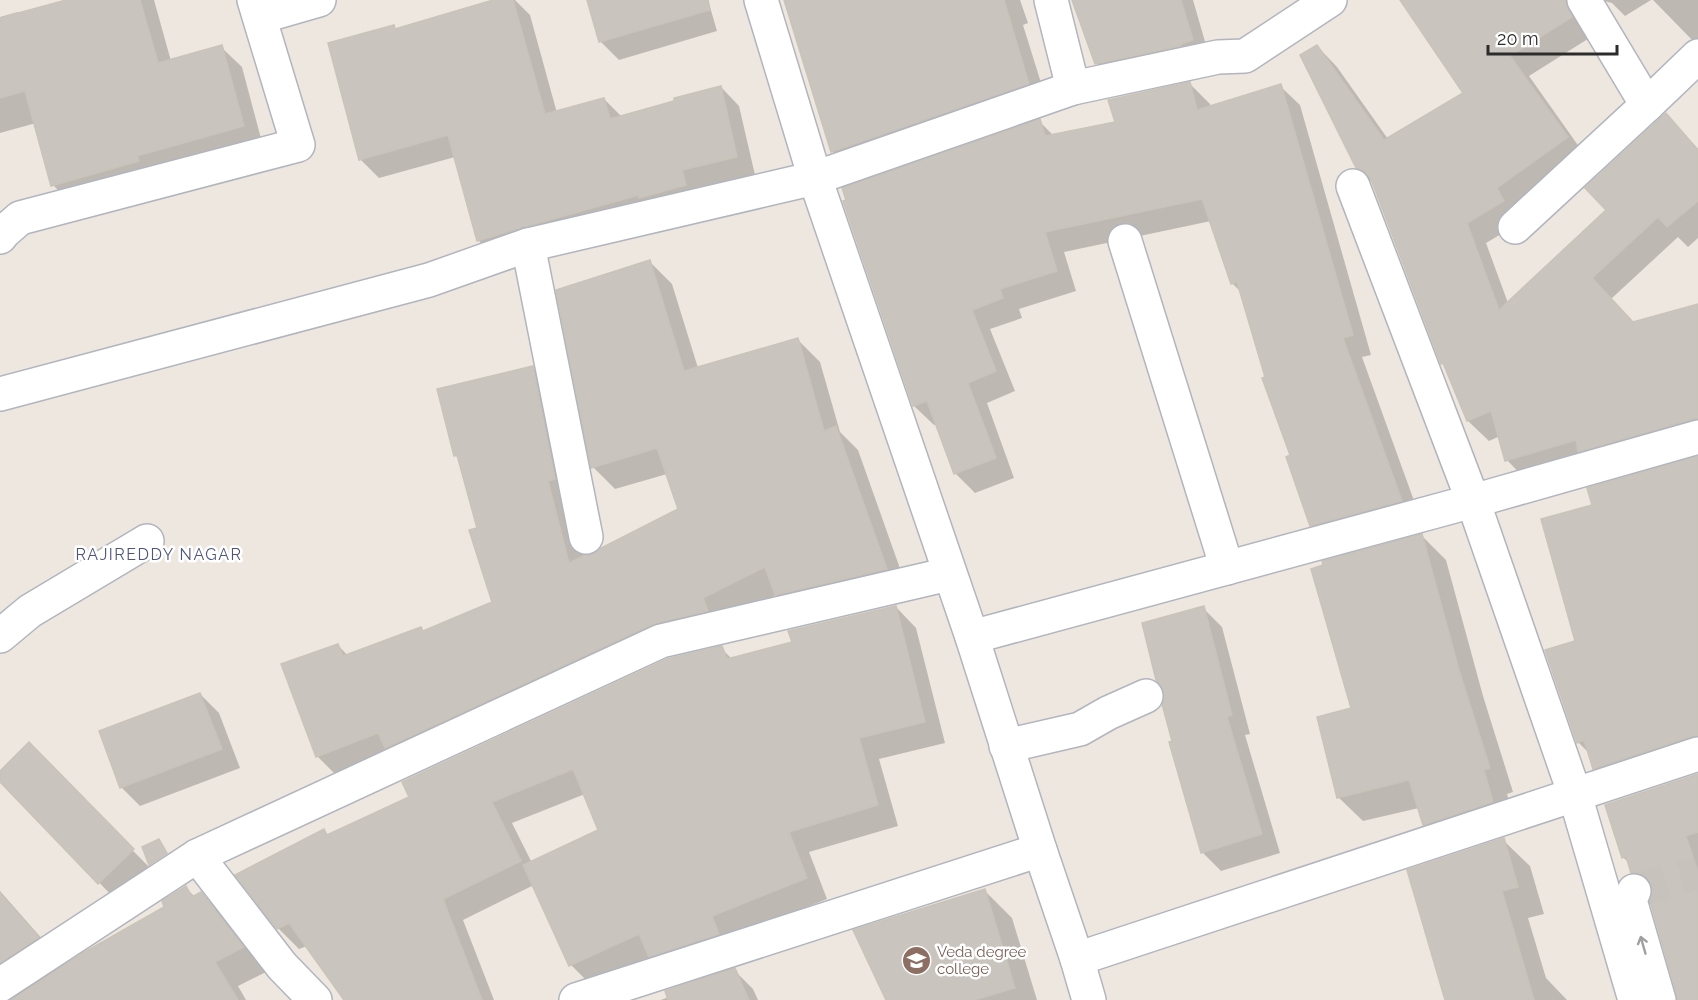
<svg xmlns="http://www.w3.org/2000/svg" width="1698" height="1000" viewBox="0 0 1698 1000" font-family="Raleway,sans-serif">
<rect width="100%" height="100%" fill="#eee7df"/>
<g fill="#0003" fill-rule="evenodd">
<path d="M 72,0 L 154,0 L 171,61 L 221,47 L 242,67 L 263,146 L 73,205 L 53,185 L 36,123 L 0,133 L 0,17 L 18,12 L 21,14 Z"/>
<path d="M 499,0 L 515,0 L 530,15 L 557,113 L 604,99 L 622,117 L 721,87 L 739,106 L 755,175 L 497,259 L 479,241 L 455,157 L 379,178 L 361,160 L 394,27 L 397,30 Z"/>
<path d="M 588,0 L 708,0 L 717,31 L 619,60 L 600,41 Z"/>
<path d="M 785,0 L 1020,0 L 1028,23 L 1023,25 L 1047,102 L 851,170 L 833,152 Z"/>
<path d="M 1073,0 L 1193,0 L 1210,59 L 1115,82 L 1096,63 Z"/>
<path d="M 1402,0 L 1651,0 L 1625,16 L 1612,3 L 1604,1 L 1595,4 L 1591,37 L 1529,76 L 1587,158 L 1523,221 L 1486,243 L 1508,303 L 1608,210 L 1666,115 L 1698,149 L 1698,238 L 1688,247 L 1678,237 L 1611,299 L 1634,323 L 1698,305 L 1698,443 L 1527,481 L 1507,460 L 1500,436 L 1489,441 L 1468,421 L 1446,366 L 1442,363 L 1373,183 L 1357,167 L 1317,46 L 1337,67 L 1388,139 L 1465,93 Z"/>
<path d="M 1653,0 L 1698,0 L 1698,46 Z"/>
<path d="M 1190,84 L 1210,104 L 1211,108 L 1280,86 L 1300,105 L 1371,355 L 1362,357 L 1421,520 L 1331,545 L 1311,525 L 1292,456 L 1266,378 L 1242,293 L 1232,283 L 1211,221 L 1064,252 L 1076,291 L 1019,309 L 1022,318 L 990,329 L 1015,391 L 987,403 L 1014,478 L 975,493 L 955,473 L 937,424 L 934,425 L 914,406 L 845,202 L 1039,121 L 1054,136 L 1117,123 Z"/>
<path d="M 650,262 L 672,284 L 698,368 L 798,340 L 820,362 L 840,432 L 858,450 L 908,591 L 799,617 L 776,595 L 676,646 L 339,778 L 317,756 L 338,645 L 348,656 L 421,629 L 425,632 L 494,602 L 478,529 L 460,460 L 455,455 L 532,368 L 555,390 L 570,503 L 584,558 L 591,557 L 680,510 L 667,474 L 615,489 L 593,467 Z"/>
<path d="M 1698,458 L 1698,761 L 1615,788 L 1595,768 L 1590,754 L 1578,742 L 1577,642 L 1593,506 Z"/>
<path d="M 1422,536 L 1446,560 L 1483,696 L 1513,792 L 1507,794 L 1516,826 L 1448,849 L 1424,824 L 1419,808 L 1363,821 L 1338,797 L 1353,709 Z"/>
<path d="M 896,607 L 916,628 L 945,743 L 879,759 L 898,826 L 809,852 L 827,899 L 731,937 L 671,977 L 653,958 L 592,986 L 571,965 L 534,885 L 463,920 L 494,1000 L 345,1000 L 307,946 L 299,949 L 278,928 L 237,875 L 324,831 L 329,836 L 721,648 L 732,659 L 794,643 ZM 585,794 L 600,831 L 532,863 L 512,823 Z"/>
<path d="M 1203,608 L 1222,627 L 1250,734 L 1245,735 L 1280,853 L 1221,871 L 1202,852 L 1173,742 Z"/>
<path d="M 200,694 L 219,713 L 240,768 L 140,806 L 121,787 Z"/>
<path d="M 29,745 L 151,869 L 117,901 L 0,780 L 0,773 Z"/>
<path d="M 1698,775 L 1698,1000 L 1679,1000 L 1653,892 L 1633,872 L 1630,864 L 1623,857 Z"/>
<path d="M 1503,840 L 1530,866 L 1544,914 L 1528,918 L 1546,978 L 1567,1000 L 1446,1000 Z"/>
<path d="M 186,888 L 195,897 L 201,894 L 225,918 L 266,972 L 238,986 L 246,1000 L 0,1000 L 0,891 L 66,966 L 166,907 Z"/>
<path d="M 985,891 L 1012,918 L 1037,1000 L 887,1000 Z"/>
<path d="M 734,970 L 753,989 L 758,1000 L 661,1000 Z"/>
</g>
<g fill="#c9c4be" stroke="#c9c3b8" stroke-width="1.5">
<path d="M 66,0 L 140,0 L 158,63 L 222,45 L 244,126 L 137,156 L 139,161 L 51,186 L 25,91 L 0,98 L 0,18 Z"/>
<path d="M 493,0 L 513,0 L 545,114 L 604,98 L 610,119 L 674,101 L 674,98 L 721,86 L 737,157 L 682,170 L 686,185 L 639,198 L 639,195 L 524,227 L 477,241 L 448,135 L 359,160 L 328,43 L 394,25 L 395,29 Z"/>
<path d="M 587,0 L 708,0 L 710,10 L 599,42 Z"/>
<path d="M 784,0 L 1004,0 L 1029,84 L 831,152 Z"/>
<path d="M 1072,0 L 1181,0 L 1193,40 L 1181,44 L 1181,46 L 1095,64 Z"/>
<path d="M 1400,0 L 1565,0 L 1568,9 L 1572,17 L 1510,56 L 1568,137 L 1497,188 L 1504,201 L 1467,223 L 1499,310 L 1606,210 L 1585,188 L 1666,113 L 1698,150 L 1698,201 L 1667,227 L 1658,217 L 1592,278 L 1633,322 L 1698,304 L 1698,419 L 1693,419 L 1578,452 L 1576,440 L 1505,461 L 1491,411 L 1467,421 L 1443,363 L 1441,364 L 1371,179 L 1364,171 L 1356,168 L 1300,55 L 1317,45 L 1384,140 L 1463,93 Z"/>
<path d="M 1190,82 L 1197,110 L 1281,84 L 1353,335 L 1343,338 L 1402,501 L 1310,526 L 1286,457 L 1290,455 L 1262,378 L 1265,377 L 1237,282 L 1231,284 L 1202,199 L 1045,232 L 1057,271 L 1000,289 L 1003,298 L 972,310 L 996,371 L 968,383 L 996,458 L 954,474 L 927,401 L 913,406 L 843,201 L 846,200 L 842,188 L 1040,119 L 1045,136 L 1115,122 L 1108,100 Z"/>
<path d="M 650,260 L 684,371 L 798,338 L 824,431 L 836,426 L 887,569 L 775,595 L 765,567 L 703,598 L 708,611 L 653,624 L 385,748 L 378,733 L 316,757 L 281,664 L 338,644 L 343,656 L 421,627 L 423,631 L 492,602 L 469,530 L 477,528 L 457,455 L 454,456 L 437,389 L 533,366 L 555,479 L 548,481 L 569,563 L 585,555 L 590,555 L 598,551 L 601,548 L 678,509 L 657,448 L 591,468 L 556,290 Z"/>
<path d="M 1698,456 L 1698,736 L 1692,736 L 1593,769 L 1584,740 L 1577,743 L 1545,650 L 1575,641 L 1541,519 L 1592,505 L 1587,488 Z"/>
<path d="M 1422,534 L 1459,670 L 1490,768 L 1484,770 L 1493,802 L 1423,825 L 1409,780 L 1337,798 L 1317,717 L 1351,708 L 1311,569 L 1323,565 L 1322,561 Z"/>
<path d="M 896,606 L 925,722 L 859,738 L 878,805 L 789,832 L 807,878 L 712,916 L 719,934 L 649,957 L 639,934 L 569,966 L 523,865 L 598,830 L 573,769 L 492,802 L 521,861 L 443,899 L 482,1000 L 344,1000 L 289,923 L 277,929 L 235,875 L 324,829 L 327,835 L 409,797 L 402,782 L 667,659 L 722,646 L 727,659 L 792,642 L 788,631 Z"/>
<path d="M 1204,606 L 1232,715 L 1227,717 L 1262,834 L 1201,853 L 1169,742 L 1172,741 L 1162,704 L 1165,697 L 1163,689 L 1156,680 L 1142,623 Z"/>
<path d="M 200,693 L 222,749 L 120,788 L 99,731 Z"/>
<path d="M 29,742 L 134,849 L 98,884 L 0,782 L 0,771 Z"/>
<path d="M 1698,774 L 1698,832 L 1686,836 L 1698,872 L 1698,1000 L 1677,1000 L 1677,995 L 1650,901 L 1653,888 L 1649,880 L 1642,874 L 1631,873 L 1626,856 L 1622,858 L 1605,805 Z"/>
<path d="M 1504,838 L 1518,887 L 1502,891 L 1534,1000 L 1445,1000 L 1407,870 Z"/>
<path d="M 159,839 L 167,853 L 149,865 L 142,847 Z"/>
<path d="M 186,886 L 192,897 L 201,892 L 244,947 L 215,962 L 238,1000 L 11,1000 L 83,953 L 164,907 L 162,901 Z"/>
<path d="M 985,889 L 1015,988 L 974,1000 L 886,1000 L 853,930 Z"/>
<path d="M 0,893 L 39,937 L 0,963 Z"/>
<path d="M 735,968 L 749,1000 L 668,1000 L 665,991 Z"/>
</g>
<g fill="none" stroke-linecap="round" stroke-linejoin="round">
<path stroke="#c7c2bb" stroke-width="33" stroke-dasharray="33 16" stroke-linecap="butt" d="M 1634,891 L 1698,873"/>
<defs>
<g id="minor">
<path d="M 1051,0 L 1073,88"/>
<path d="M 1584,0 L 1647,105"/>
<path d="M 260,17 L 319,0"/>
<path d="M 1353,186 L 1473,501 L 1575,795 L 1635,1000"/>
<path d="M 1515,227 L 1647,105 L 1698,56"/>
<path d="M 0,237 L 4,232 L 20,218 L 298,145 L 254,0"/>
<path d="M 1125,241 L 1227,568"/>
<path d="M 528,245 L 586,537"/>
<path d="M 0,394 L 429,280 L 528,245 L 815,178 L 761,0"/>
<path d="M 0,636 L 30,611 L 147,541"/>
<path d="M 972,637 L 1473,501 L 1698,437"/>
<path d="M 1006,746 L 1080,729 L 1108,713 L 1146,696"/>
<path d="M 1634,891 L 1630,900 L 1659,1000"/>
<path d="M 1077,959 L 1698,754"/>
<path d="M 0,985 L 197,856"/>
<path d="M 315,1000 L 282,966 L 197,856 L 661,641 L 949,574"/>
<path d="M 576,1000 L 1040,850"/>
<path d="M 1089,1000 L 1077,959 L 1040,850 L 972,637 L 815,178 L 1073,88 L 1218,57 L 1245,56 L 1330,0"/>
</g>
</defs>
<use href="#minor" stroke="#b2b5bf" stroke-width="36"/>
<use href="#minor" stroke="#fff" stroke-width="33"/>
</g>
<defs><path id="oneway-shaft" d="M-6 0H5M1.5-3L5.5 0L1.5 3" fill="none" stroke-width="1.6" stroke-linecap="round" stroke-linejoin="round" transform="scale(1.5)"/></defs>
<use stroke="#a0a0a0" href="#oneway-shaft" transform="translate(1643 945) rotate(-106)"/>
<defs>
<symbol id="university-disc" viewBox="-11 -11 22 22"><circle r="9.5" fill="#8d6e63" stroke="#fff"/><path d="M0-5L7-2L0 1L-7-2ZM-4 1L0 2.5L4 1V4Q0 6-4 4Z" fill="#fff"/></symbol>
</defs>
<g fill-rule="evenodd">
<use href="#university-disc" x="900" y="944" width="33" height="33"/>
</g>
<g text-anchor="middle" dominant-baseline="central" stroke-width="5" stroke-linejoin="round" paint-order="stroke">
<g font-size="15" fill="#785e54" stroke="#fff" text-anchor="start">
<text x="937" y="952">Veda degree<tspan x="937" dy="17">college</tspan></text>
</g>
<g font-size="16" letter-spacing="1.5" fill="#4c567d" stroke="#fff">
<text x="159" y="554">RAJIREDDY NAGAR</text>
</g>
</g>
<path d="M1488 45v9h129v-9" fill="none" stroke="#2c2c2c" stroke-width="3"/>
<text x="1497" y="45" font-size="18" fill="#2c2c2c" stroke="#ffffff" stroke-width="4.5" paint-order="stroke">20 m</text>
</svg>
